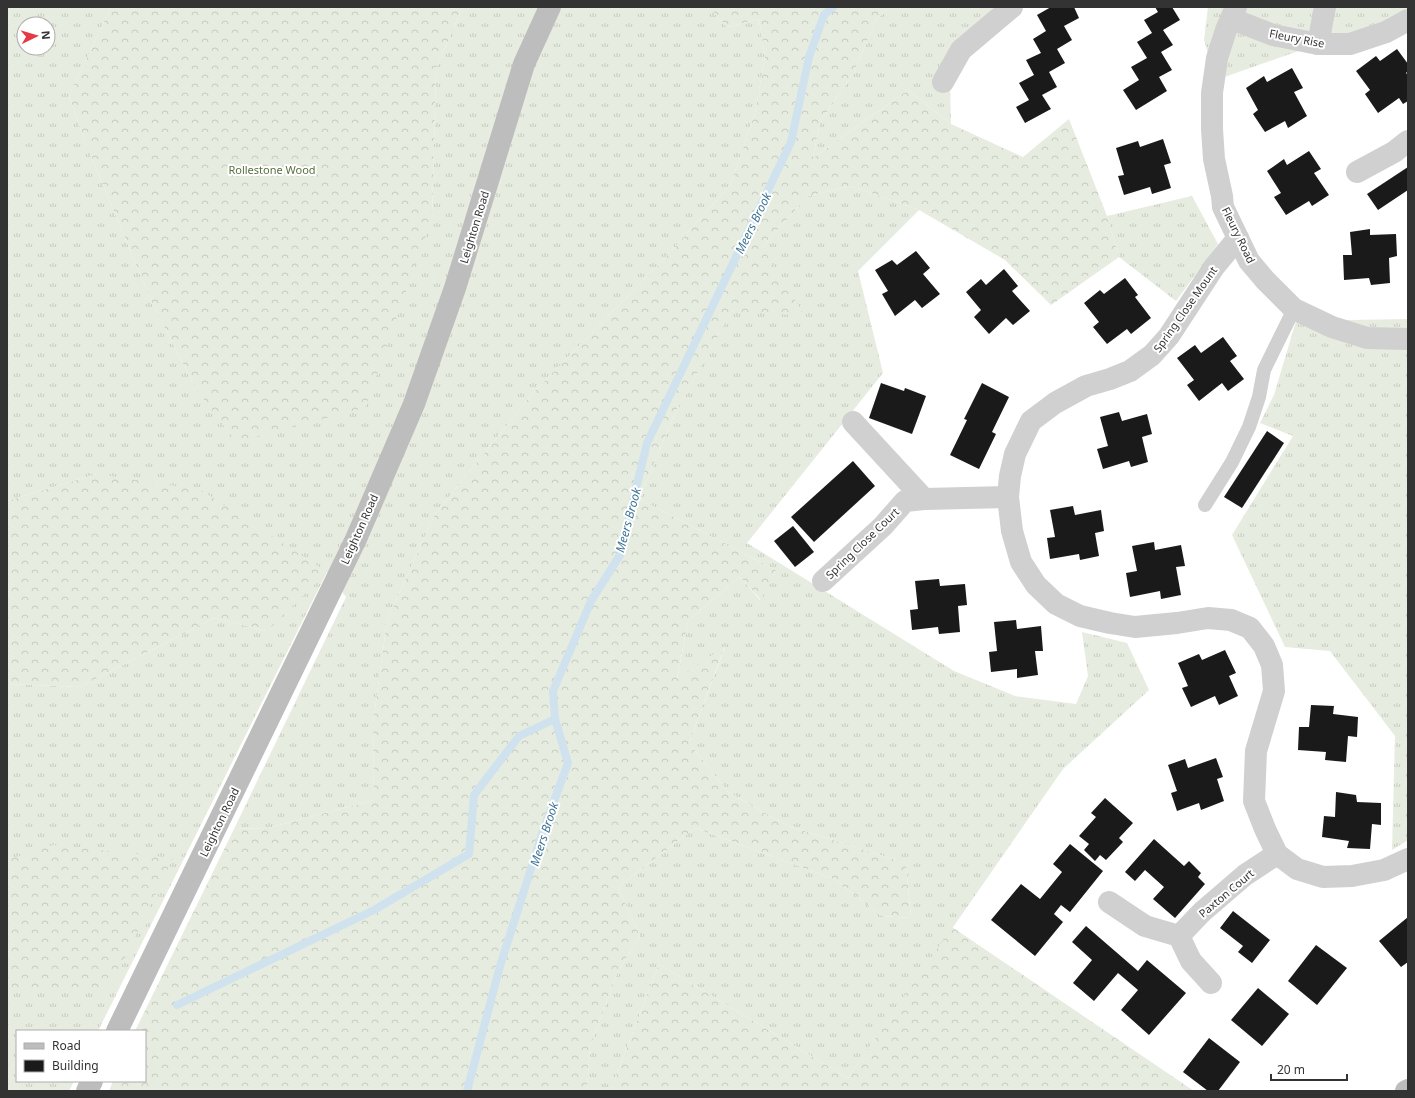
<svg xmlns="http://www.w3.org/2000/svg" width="1415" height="1098" viewBox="0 0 1415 1098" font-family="'Noto Sans',sans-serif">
<defs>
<pattern id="grass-tufts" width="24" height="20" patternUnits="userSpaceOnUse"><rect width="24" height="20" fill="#e6ecdf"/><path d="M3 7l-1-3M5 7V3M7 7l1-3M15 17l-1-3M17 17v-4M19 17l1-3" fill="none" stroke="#c6cbc0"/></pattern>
<pattern id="forest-crowns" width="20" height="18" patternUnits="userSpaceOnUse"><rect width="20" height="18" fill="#e6ecdf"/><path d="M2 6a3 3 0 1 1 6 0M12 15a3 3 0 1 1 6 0" fill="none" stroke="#c6cbc0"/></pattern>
</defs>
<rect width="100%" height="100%" fill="#fff"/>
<g fill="url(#grass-tufts)" fill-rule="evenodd">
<path d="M 7,7 L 111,7 L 69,96 L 86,144 L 153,305 L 196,389 L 432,218 L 436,68 L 463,7 L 713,7 L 713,12 L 727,27 L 759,19 L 765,57 L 755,113 L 731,184 L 665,258 L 533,393 L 435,514 L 387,621 L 373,723 L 374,800 L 268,828 L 234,829 L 346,597 L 327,572 L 98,1031 L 17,1031 L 17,1081 L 74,1081 L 69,1091 L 7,1091 L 7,684 L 80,687 L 214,618 L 267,631 L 97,474 L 7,501 ZM 24,24 L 48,24 L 48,48 L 24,48 Z"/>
<path d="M 890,7 L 996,7 L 949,50 L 951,124 L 908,90 L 813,158 L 820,122 L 853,74 L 876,20 Z"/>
<path d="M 1208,7 L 1408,7 L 1408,32 L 1313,46 L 1216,80 L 1204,40 Z"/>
<path d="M 851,186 L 919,210 L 858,271 L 883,373 L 747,543 L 954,671 L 1015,696 L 1076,704 L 1088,676 L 1082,632 L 1127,643 L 1149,690 L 1063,769 L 848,1078 L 659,964 L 613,1084 L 612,1091 L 587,1091 L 590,1047 L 618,971 L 640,936 L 618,887 L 695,828 L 834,879 L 882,916 L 911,918 L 906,863 L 788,826 L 728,792 L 689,743 L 725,647 L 677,680 L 688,621 L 740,577 L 760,600 L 776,570 L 639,499 L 676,411 L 732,310 L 762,247 L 808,196 Z"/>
<path d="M 1192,196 L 1218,244 L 1176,301 L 1119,257 L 1107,216 Z"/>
<path d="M 1408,319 L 1408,840 L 1392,850 L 1395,736 L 1330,651 L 1285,647 L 1232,535 L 1293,436 L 1260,423 L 1274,395 L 1296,321 Z"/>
</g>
<g fill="url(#forest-crowns)">
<path d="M 111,7 L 463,7 L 436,68 L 432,218 L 365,408 L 236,442 L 196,389 L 153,305 L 86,144 L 69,96 Z"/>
<path d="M 713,7 L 890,7 L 876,20 L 853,74 L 820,122 L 813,158 L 908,90 L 951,124 L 1023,157 L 1069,119 L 1107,216 L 1119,257 L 1051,305 L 1005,260 L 919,210 L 851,186 L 808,196 L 762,247 L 805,316 L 732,311 L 676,411 L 639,499 L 776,570 L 761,600 L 740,577 L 688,621 L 677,679 L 725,646 L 689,743 L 728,792 L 788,826 L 906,863 L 911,918 L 882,916 L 834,879 L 695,828 L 618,887 L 640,936 L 618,971 L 590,1047 L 587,1091 L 109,1091 L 113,1081 L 145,1081 L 145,1031 L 135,1031 L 234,829 L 268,828 L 374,800 L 373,723 L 387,621 L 435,514 L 533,393 L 665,258 L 731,184 L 755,113 L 765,57 L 759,19 L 727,27 L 713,12 Z"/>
<path d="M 97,474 L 201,490 L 327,572 L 267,631 L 214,618 L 80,687 L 7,684 L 7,501 Z"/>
<path d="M 53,845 L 173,858 L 111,987 L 7,987 L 7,860 Z"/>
<path d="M 952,927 L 1194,1091 L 612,1091 L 613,1084 L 659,964 L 848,1078 Z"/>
</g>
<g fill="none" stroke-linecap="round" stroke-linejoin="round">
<g stroke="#cfe2ee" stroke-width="8">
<path d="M 177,1005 L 374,910 L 469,854 L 474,795 L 519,736 L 555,719"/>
<path d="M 467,1091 L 500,966 L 543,831 L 568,763 L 555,719 L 553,691 L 591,601 L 620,555 L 647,443 L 791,142 L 809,57 L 824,15 L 833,7"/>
</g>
</g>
<g fill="#1a1a1a">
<path d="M 1051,7 L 1074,7 L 1079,18 L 1064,26 L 1072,40 L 1057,49 L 1065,63 L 1049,72 L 1057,87 L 1042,95 L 1051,109 L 1025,123 L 1016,107 L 1029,100 L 1019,83 L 1034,75 L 1026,60 L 1041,53 L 1033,39 L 1046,31 L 1037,15 Z"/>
<path d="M 1155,7 L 1172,7 L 1180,20 L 1163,30 L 1173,45 L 1161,52 L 1172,70 L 1159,77 L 1167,91 L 1136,110 L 1123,90 L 1139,80 L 1131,67 L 1147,58 L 1137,42 L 1152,33 L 1144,20 L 1158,12 Z"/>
<path d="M 1397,49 L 1408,64 L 1408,71 L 1406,73 L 1408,75 L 1408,101 L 1403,104 L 1399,98 L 1378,113 L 1365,94 L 1370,90 L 1356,71 L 1376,56 L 1380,61 Z"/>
<path d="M 1292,68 L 1303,88 L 1294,92 L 1307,116 L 1288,128 L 1285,121 L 1265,132 L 1253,114 L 1258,110 L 1246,88 L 1264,76 L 1267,82 Z"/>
<path d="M 1163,139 L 1171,163 L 1164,165 L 1171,188 L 1152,194 L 1150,187 L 1124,195 L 1118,176 L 1124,175 L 1116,148 L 1138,141 L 1140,147 Z"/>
<path d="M 1309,151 L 1321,169 L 1314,173 L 1329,195 L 1312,206 L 1309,201 L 1286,215 L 1274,197 L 1281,193 L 1267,171 L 1284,159 L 1287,165 Z"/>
<path d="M 1408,167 L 1408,190 L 1378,210 L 1367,194 Z"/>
<path d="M 1370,229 L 1370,235 L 1396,234 L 1397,256 L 1389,258 L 1390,283 L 1371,285 L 1369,278 L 1344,280 L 1343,255 L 1352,255 L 1350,232 Z"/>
<path d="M 916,251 L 930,268 L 923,274 L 940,294 L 922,308 L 915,300 L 895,316 L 882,294 L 888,291 L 875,270 L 892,260 L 897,265 Z"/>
<path d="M 1004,269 L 1018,286 L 1012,291 L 1030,311 L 1013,325 L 1006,318 L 989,334 L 974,317 L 981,310 L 966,292 L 981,279 L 986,285 Z"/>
<path d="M 1125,278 L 1138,295 L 1135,297 L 1151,318 L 1131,334 L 1127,329 L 1107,344 L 1093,327 L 1099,322 L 1084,303 L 1100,290 L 1104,294 Z"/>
<path d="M 1223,337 L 1237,356 L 1230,361 L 1244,379 L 1228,391 L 1222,383 L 1199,401 L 1187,385 L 1194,380 L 1177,358 L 1195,345 L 1201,353 Z"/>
<path d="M 881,383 L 904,391 L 905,388 L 926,396 L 912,434 L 869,418 Z"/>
<path d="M 982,383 L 1009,397 L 992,432 L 996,434 L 979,469 L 950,455 L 967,420 L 964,419 Z"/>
<path d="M 1119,412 L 1122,421 L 1147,414 L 1152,434 L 1142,437 L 1148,462 L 1131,467 L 1129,461 L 1103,469 L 1097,449 L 1108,446 L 1100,417 Z"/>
<path d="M 1267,431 L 1284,443 L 1242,508 L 1224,497 Z"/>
<path d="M 853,461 L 875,486 L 814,542 L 791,517 Z"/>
<path d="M 1073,506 L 1075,515 L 1101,510 L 1104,531 L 1095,533 L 1099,556 L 1080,560 L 1079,554 L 1050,559 L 1047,538 L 1055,537 L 1050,510 Z"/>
<path d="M 793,526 L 814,552 L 795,567 L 774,541 Z"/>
<path d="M 1154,542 L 1155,550 L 1181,545 L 1185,566 L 1176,567 L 1181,595 L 1161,599 L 1160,591 L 1130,597 L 1126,573 L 1137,571 L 1132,546 Z"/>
<path d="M 939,579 L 940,586 L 965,584 L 967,605 L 958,606 L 960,632 L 939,634 L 938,627 L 912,630 L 910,610 L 918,609 L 915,581 Z"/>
<path d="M 1016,620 L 1017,629 L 1041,626 L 1043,651 L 1035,651 L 1038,675 L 1017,678 L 1017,669 L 991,672 L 989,652 L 997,651 L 994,622 Z"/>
<path d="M 1225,650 L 1236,673 L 1229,676 L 1238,696 L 1219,705 L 1215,696 L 1191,707 L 1182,688 L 1188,686 L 1178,663 L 1199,654 L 1202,660 Z"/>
<path d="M 1311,705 L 1334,706 L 1333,714 L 1358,717 L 1357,737 L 1348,736 L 1346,762 L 1325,760 L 1326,752 L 1298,750 L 1299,727 L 1309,727 Z"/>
<path d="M 1216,758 L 1223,777 L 1217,779 L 1224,801 L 1201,810 L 1199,803 L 1177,811 L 1171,793 L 1177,791 L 1168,765 L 1185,759 L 1188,768 Z"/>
<path d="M 1336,792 L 1356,795 L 1357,802 L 1381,803 L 1381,825 L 1372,824 L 1370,849 L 1347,848 L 1349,841 L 1322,837 L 1324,816 L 1335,817 Z"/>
<path d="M 1105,798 L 1133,823 L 1119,838 L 1123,842 L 1106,860 L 1100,855 L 1095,861 L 1084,850 L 1089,844 L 1079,836 L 1096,817 L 1091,813 Z"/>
<path d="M 1154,839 L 1184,866 L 1189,861 L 1201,873 L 1198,877 L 1205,884 L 1175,918 L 1153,899 L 1164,887 L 1145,870 L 1135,881 L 1125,872 Z"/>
<path d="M 1070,844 L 1103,871 L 1070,912 L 1061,905 L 1054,914 L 1063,922 L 1035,956 L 991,920 L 1021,884 L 1040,899 L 1062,872 L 1053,864 Z"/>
<path d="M 1233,911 L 1270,940 L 1252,963 L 1238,952 L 1243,946 L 1220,928 Z"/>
<path d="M 1408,917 L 1408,962 L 1401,967 L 1379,941 Z"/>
<path d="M 1086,926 L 1138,971 L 1147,960 L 1186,993 L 1149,1035 L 1121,1010 L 1138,990 L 1118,973 L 1094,1001 L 1073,983 L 1092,960 L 1072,942 Z"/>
<path d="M 1316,945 L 1347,968 L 1317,1005 L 1288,981 Z"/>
<path d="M 1258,988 L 1289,1014 L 1262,1046 L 1231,1020 Z"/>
<path d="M 1209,1038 L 1240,1062 L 1218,1091 L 1208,1091 L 1183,1072 Z"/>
</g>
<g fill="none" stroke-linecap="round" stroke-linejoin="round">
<path stroke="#d0d0d0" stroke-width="14" d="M 1205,505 L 1232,462 L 1249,427 L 1259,397 L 1264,370 L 1294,309"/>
<g stroke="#d0d0d0" stroke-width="22">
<path d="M 1236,7 L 1226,30 L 1217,58 L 1212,93 L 1212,129 L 1214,159 L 1222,196 L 1223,207 L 1249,261 L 1265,280 L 1294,309 L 1332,327 L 1367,338 L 1408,339"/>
<path d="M 1232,19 L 1273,35 L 1318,44 L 1350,44 L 1386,32 L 1408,20"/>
<path d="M 1318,44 L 1325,7"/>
<path d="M 943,82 L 961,50 L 1012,7"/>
<path d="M 1357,172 L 1394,152 L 1408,141"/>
<path d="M 1238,238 L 1214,267 L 1169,336 L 1152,355 L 1130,371 L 1110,379 L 1086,386 L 1055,403 L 1031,421 L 1015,454 L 1010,476 L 1008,497 L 1012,531 L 1021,562 L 1036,585 L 1056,604 L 1080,616 L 1110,623 L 1135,627 L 1177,623 L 1208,618 L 1231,620 L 1250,628 L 1264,646 L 1272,665 L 1274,691 L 1256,751 L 1254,801 L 1265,829 L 1277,854 L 1297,869 L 1323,877 L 1352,876 L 1384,870 L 1408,859"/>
<path d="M 853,422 L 924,499"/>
<path d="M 823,581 L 883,526 L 905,501 L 924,499 L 1008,497"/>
<path d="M 1109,902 L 1145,926 L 1179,936 L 1191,961 L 1211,983"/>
<path d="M 1179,936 L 1202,912 L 1245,875 L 1277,854"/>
</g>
<g stroke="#bdbdbd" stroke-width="22">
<path d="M 117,1031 L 356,539 L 414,404 L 455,288 L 524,64 L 550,7"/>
<path d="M 87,1091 L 92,1081"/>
<path d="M 1406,1091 L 1408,1090"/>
</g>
</g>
<g text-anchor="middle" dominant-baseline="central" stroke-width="4" stroke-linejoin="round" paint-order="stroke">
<g font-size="11" fill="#333" stroke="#fff">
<text transform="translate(1297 38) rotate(11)">Fleury Rise</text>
<text transform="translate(474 227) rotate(-73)">Leighton Road</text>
<text transform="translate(1239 235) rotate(64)">Fleury Road</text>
<text transform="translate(1185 309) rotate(-55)">Spring Close Mount</text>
<text transform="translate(359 529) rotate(-66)">Leighton Road</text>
<text transform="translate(862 543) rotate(-44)">Spring Close Court</text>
<text transform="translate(219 822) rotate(-64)">Leighton Road</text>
<text transform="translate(1226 893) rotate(-40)">Paxton Court</text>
</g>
<g font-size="11" fill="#56703f" stroke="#fff">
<text x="272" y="169">Rollestone Wood</text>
</g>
<g font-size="12" font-style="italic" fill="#3f7597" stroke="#fff">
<text transform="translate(753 223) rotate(-64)">Meers Brook</text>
<text transform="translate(628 520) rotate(-75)">Meers Brook</text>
<text transform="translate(544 834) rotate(-72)">Meers Brook</text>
</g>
</g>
<rect width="1415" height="1098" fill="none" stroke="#333333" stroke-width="16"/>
<rect x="16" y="1030" width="130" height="52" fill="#ffffff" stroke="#adadad"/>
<rect x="24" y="1043" width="20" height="6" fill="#bdbdbd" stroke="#adadad"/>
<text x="52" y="1050" font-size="12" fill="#333333">Road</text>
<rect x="24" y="1060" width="20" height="12" fill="#1a1a1a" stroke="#adadad"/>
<text x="52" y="1070" font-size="12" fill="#333333">Building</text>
<g transform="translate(36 36) rotate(85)"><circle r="19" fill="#ffffff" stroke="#adadad"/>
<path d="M0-3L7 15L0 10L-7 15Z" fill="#e63946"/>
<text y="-6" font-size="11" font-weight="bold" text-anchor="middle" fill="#333333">N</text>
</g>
<path d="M1271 1074v6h76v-6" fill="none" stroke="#333333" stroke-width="2"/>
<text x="1277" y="1074" font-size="12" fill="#333333" stroke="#ffffff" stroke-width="3" paint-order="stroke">20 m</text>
</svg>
